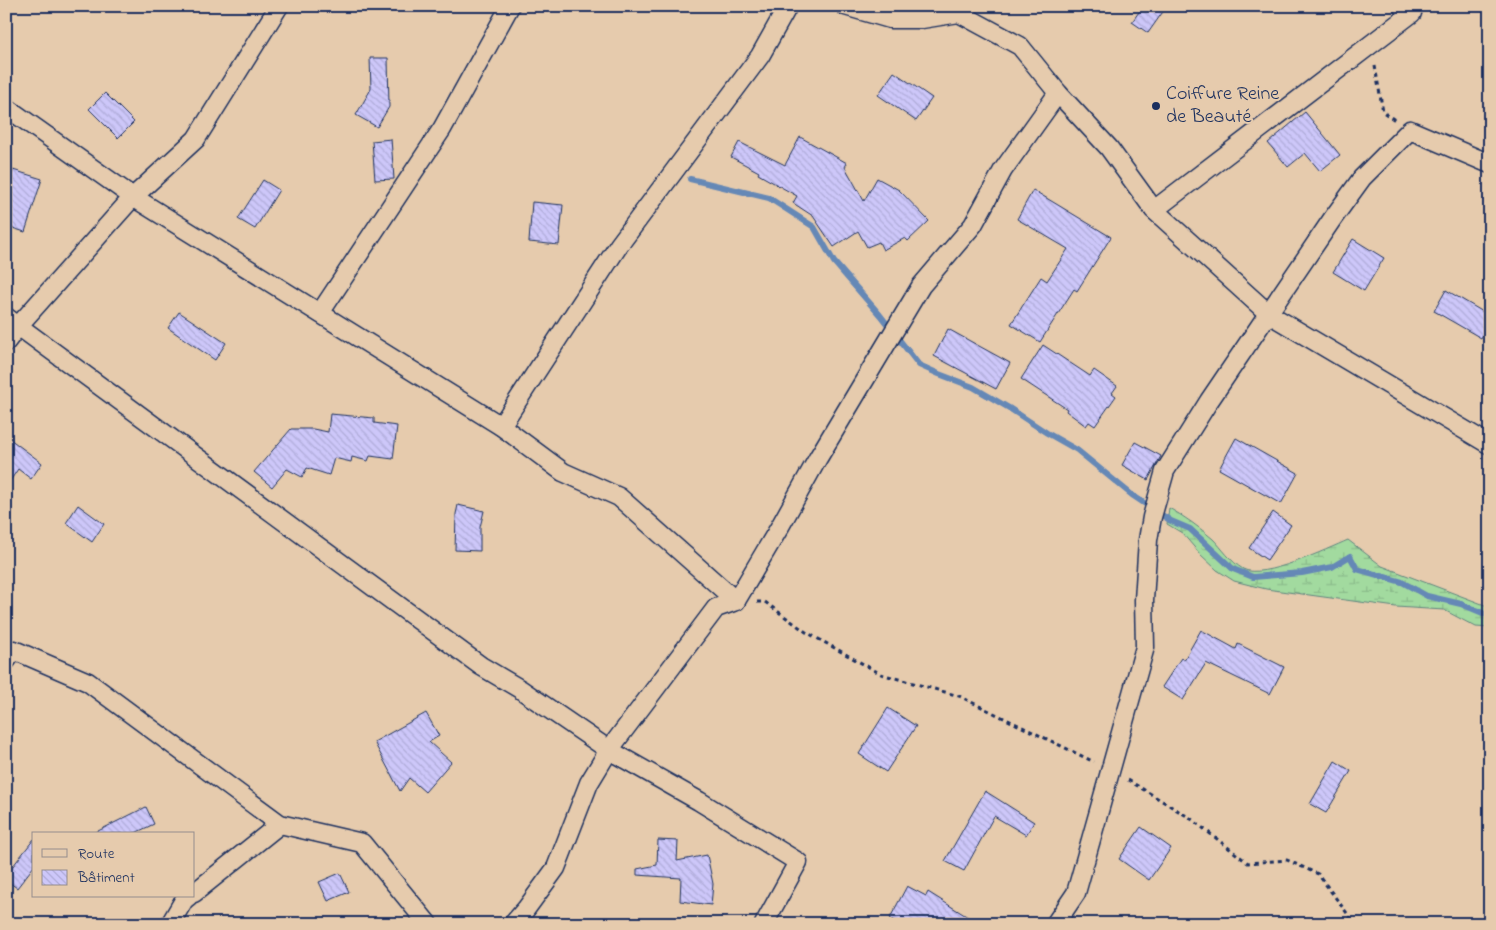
<svg xmlns="http://www.w3.org/2000/svg" width="1496" height="930" viewBox="0 0 1496 930" font-family="'Indie Flower',sans-serif">
<defs>
<pattern id="wetland-marsh" width="20" height="14" patternUnits="userSpaceOnUse" patternTransform="scale(1.25)"><rect width="20" height="14" fill="#a2da9f"/><path d="M1 5h8M5 5V1M11 12h8M15 12V8" fill="none" stroke="#8bbb8b"/></pattern>
<pattern id="building-back-hatch" width="6" height="6" patternUnits="userSpaceOnUse" patternTransform="scale(1.25)"><rect width="6" height="6" fill="#cdc7f9"/><path d="M-1 5l2 2M0 0l6 6M5-1l2 2" fill="none" stroke="#afabd8"/></pattern>
</defs>
<rect width="100%" height="100%" fill="#e6cbad"/>
<filter id="ink" filterUnits="userSpaceOnUse"><feTurbulence type="fractalNoise" baseFrequency=".02" numOctaves="2"/><feDisplacementMap in="SourceGraphic" scale="10" xChannelSelector="R" yChannelSelector="G"/><feConvolveMatrix kernelMatrix="1 2 1 2 8 2 1 2 1" color-interpolation-filters="sRGB"/></filter>
<g filter="url(#ink)">
<path fill="url(#wetland-marsh)" stroke="#5e847e" d="M 1169,508 C 1185,517 1199,527 1213,539 C 1223,549 1230,561 1243,569 C 1262,580 1327,549 1348,540 L 1382,566 L 1490,607 L 1490,628 L 1476,627 L 1444,610 L 1396,607 L 1266,589 L 1234,581 L 1217,570 L 1200,554 L 1182,533 L 1167,524 Z"/>
<g fill="none" stroke-linecap="round" stroke-linejoin="round">
<path stroke="#6588b6" stroke-width="6" d="M 690,179 L 769,198 L 814,227 L 834,262 L 880,315 L 919,365 L 939,374 L 973,387 L 1009,408 L 1047,433 L 1077,450 L 1132,495 L 1171,521 L 1190,529 L 1233,569 L 1253,577 L 1302,573 L 1332,567 L 1350,556 L 1357,569 L 1402,582 L 1427,596 L 1461,604 L 1490,616"/>
</g>
<g fill="url(#building-back-hatch)" stroke="#1b2f5e">
<path d="M 1143,6 L 1167,6 L 1148,33 L 1132,22 Z"/>
<path d="M 370,58 L 388,58 L 389,107 L 377,127 L 356,115 L 371,89 Z"/>
<path d="M 894,72 L 932,98 L 916,121 L 878,95 Z"/>
<path d="M 105,93 L 134,122 L 118,138 L 89,109 Z"/>
<path d="M 1305,112 L 1340,155 L 1320,171 L 1305,153 L 1288,167 L 1268,143 Z"/>
<path d="M 800,137 L 847,163 L 845,167 L 864,201 L 877,178 L 899,190 L 929,221 L 908,241 L 905,238 L 883,250 L 879,242 L 867,247 L 858,231 L 834,247 L 813,216 L 793,203 L 797,196 L 758,174 L 759,172 L 731,157 L 739,142 L 785,165 Z"/>
<path d="M 391,139 L 394,179 L 375,180 L 372,141 Z"/>
<path d="M 13,170 L 42,179 L 25,232 L 6,226 L 6,192 Z"/>
<path d="M 263,180 L 279,190 L 255,229 L 238,219 Z"/>
<path d="M 1033,190 L 1111,237 L 1077,291 L 1074,289 L 1040,342 L 1011,324 L 1041,277 L 1047,281 L 1068,249 L 1017,219 Z"/>
<path d="M 532,202 L 563,205 L 559,245 L 529,242 Z"/>
<path d="M 1353,239 L 1384,258 L 1364,291 L 1333,272 Z"/>
<path d="M 1446,290 L 1490,316 L 1490,323 L 1481,338 L 1434,311 Z"/>
<path d="M 179,312 L 226,343 L 215,360 L 168,328 Z"/>
<path d="M 948,329 L 1010,363 L 996,389 L 934,356 Z"/>
<path d="M 1043,345 L 1090,376 L 1094,370 L 1117,386 L 1112,393 L 1116,396 L 1095,426 L 1089,422 L 1086,426 L 1066,411 L 1067,409 L 1021,379 Z"/>
<path d="M 330,414 L 374,418 L 374,423 L 397,426 L 393,459 L 370,456 L 368,461 L 352,457 L 351,462 L 334,458 L 329,475 L 307,468 L 302,477 L 287,469 L 272,487 L 254,472 L 291,429 L 313,429 L 328,432 Z"/>
<path d="M 6,436 L 42,463 L 31,479 L 18,469 L 6,487 Z"/>
<path d="M 1236,438 L 1298,473 L 1281,504 L 1219,469 Z"/>
<path d="M 1135,442 L 1161,456 L 1148,480 L 1122,465 Z"/>
<path d="M 78,505 L 104,524 L 92,542 L 66,523 Z"/>
<path d="M 458,505 L 484,511 L 480,527 L 480,551 L 455,550 L 456,514 Z"/>
<path d="M 1273,512 L 1291,525 L 1267,560 L 1249,548 Z"/>
<path d="M 1201,630 L 1236,649 L 1238,644 L 1284,667 L 1270,694 L 1206,663 L 1183,700 L 1162,687 L 1181,658 L 1184,660 Z"/>
<path d="M 888,708 L 916,726 L 886,772 L 859,754 Z"/>
<path d="M 426,713 L 439,736 L 429,742 L 451,762 L 425,792 L 409,778 L 400,791 L 374,742 Z"/>
<path d="M 1335,761 L 1351,771 L 1326,813 L 1310,804 Z"/>
<path d="M 985,791 L 1034,822 L 1026,835 L 994,816 L 964,871 L 945,861 Z"/>
<path d="M 146,807 L 154,824 L 133,834 L 92,834 Z"/>
<path d="M 1141,827 L 1171,848 L 1149,880 L 1119,859 Z"/>
<path d="M 34,839 L 34,866 L 17,888 L 6,880 L 6,875 Z"/>
<path d="M 658,840 L 678,841 L 677,861 L 707,855 L 713,884 L 711,905 L 680,901 L 681,878 L 637,875 L 637,869 L 657,865 Z"/>
<path d="M 340,873 L 349,892 L 328,901 L 319,882 Z"/>
<path d="M 907,886 L 926,896 L 928,892 L 979,924 L 899,924 L 890,918 Z"/>
</g>
<g fill="none" stroke-linecap="round" stroke-linejoin="round">
<defs>
<g id="street">
<path d="M 845,6 L 890,19 L 922,19 L 959,13 L 1020,46 L 1058,93 L 1109,148 L 1154,210 L 1269,314 L 1490,445"/>
<path d="M 6,107 L 133,197 L 501,426 L 563,472 L 619,497 L 736,601"/>
<path d="M 1154,210 L 1412,13 L 1402,6"/>
<path d="M 320,313 L 442,129 L 510,6"/>
<path d="M 6,317 L 481,666 L 520,689 L 609,750 L 699,801 L 798,862 L 764,924"/>
<path d="M 6,342 L 19,325 L 133,197 L 196,139 L 279,6"/>
<path d="M 501,426 L 619,245 L 760,56 L 788,6"/>
<path d="M 6,661 L 14,650 L 88,682 L 280,824 L 362,843 L 428,924"/>
<path d="M 194,893 L 280,824"/>
<path d="M 170,924 L 184,900 L 189,896"/>
<path d="M 513,924 L 526,909 L 556,868 L 589,783 L 609,750 L 716,608 L 736,601 L 778,530 L 818,458 L 921,286 L 973,225 L 1003,170 L 1058,93"/>
<path d="M 1055,924 L 1076,893 L 1145,647 L 1144,600 L 1148,540 L 1152,517 L 1165,471 L 1209,401 L 1333,218 L 1362,178 L 1410,130 L 1490,164"/>
</g>
</defs>
<use href="#street" stroke="#1b2f5e" stroke-width="21"/>
<g stroke="#1b2f5e" stroke-width="3" stroke-dasharray="4 4" stroke-linecap="butt">
<path d="M 1375,66 L 1383,112 L 1395,120"/>
<path d="M 757,602 L 765,602 L 806,632 L 881,674 L 959,696 L 1094,762"/>
<path d="M 1128,780 L 1190,818 L 1248,863 L 1287,860 L 1318,874 L 1352,920 L 1362,924"/>
</g>
<use href="#street" stroke="#e6cbad" stroke-width="18"/>
</g>
</g>
<circle fill="#1b2f5e" stroke="#e6cbad" stroke-width="2" cx="1156" cy="106" r="5"/>
<g text-anchor="middle" dominant-baseline="central" stroke-width="4" stroke-linejoin="round" paint-order="stroke">
<g font-size="20" fill="#1b2f5e" stroke="#e6cbad" text-anchor="start">
<text x="1166" y="94">Coiffure Reine<tspan x="1166" dy="23">de Beauté</tspan></text>
</g>
</g>
<rect width="1496" height="930" fill="none" stroke="#e6cbad" stroke-width="25"/>
<rect x="12" y="12" width="1471" height="905" fill="none" stroke="#1b2f5e" stroke-width="2" filter="url(#ink)"/>
<rect x="32" y="832" width="162" height="65" fill="#e6cbad" stroke="#958d8d"/>
<rect x="42" y="849" width="25" height="8" fill="#e6cbad" stroke="#958d8d"/>
<text x="78" y="858" font-size="15" fill="#1b2f5e">Route</text>
<rect x="42" y="870" width="25" height="15" fill="url(#building-back-hatch)" stroke="#958d8d"/>
<text x="78" y="882" font-size="15" fill="#1b2f5e">Bâtiment</text>
</svg>
